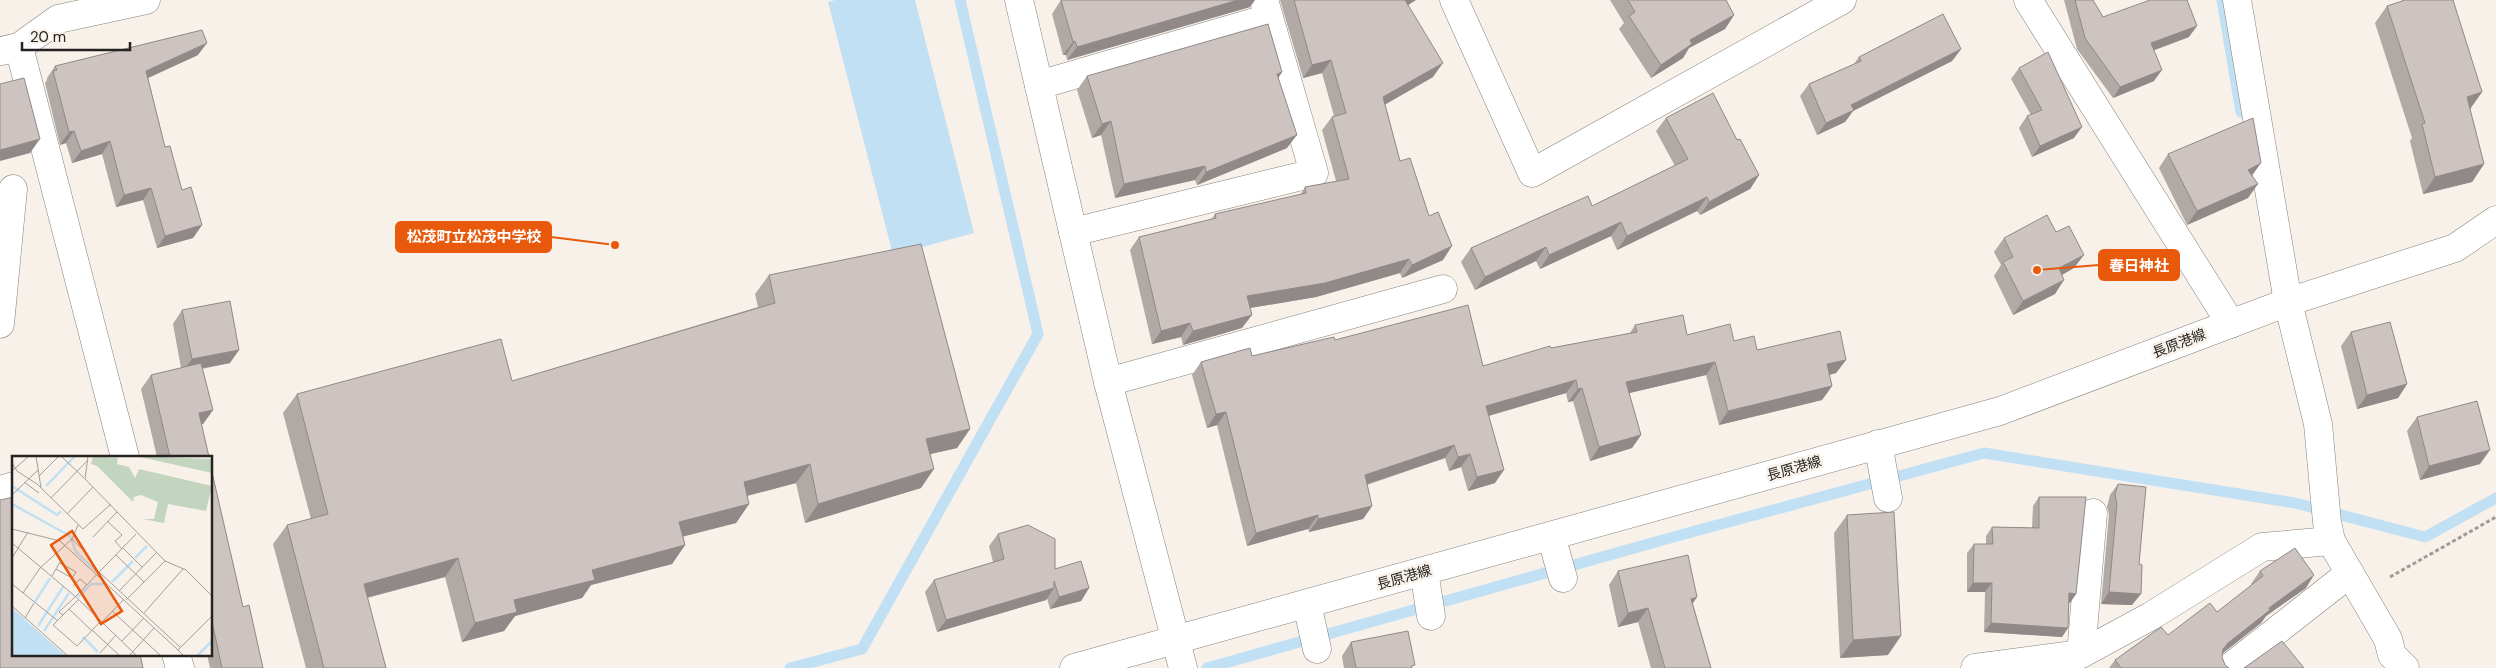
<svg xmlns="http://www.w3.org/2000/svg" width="2496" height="668" viewBox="0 0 2496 668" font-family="'DM Sans','Noto Sans JP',sans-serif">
<rect width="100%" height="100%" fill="#f7f1ea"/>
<path fill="#c1e0f4" d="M 835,0 L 915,0 L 974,233 L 893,255 L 828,2 Z"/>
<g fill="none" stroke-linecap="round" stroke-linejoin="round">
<g stroke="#c1e0f4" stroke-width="11">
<path d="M 2222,0 L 2241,112"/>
<path d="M 790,668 L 862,649 L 1038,334 L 960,0"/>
<path d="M 1207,668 L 1677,536 L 1984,453 L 2295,503 L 2425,537 L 2496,498"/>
</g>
<defs>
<g id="minor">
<path d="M 1019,0 L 1108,382 L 1183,668"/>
<path d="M 1454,0 L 1532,173 L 1842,0"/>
<path d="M 2028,0 L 2231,324"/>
<path d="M 2237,0 L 2288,302 L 2318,424 L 2327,522 L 2331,541 L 2388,639 L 2392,655 L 2405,668"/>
<path d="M 19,47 L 125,457"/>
<path d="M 1,51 L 19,47 L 58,19 L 146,0"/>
<path d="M 1039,85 L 1269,18"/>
<path d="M 1073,232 L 1314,173 L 1264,0"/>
<path d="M 0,324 L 13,189"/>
<path d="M 1108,382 L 1443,289"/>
<path d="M 1878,444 L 1888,498"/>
<path d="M 0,490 L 14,486"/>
<path d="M 1551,536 L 1563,578"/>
<path d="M 1424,571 L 1431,616"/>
<path d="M 1307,604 L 1317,649"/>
<path d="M 176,654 L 180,668"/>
<path d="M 2081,654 L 2093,513"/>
<path d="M 1975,668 L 2081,654 L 2151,616 L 2262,547 L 2331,541"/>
<path d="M 2229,668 L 2350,573"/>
</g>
<path id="major" d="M 1074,668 L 2000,411 L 2288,302 L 2455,248 L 2496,220"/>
</defs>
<use href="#minor" stroke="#87827c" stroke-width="29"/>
<use href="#major" stroke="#87827c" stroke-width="29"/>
<path stroke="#a09c97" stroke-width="3" stroke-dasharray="4 2.5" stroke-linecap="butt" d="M 2390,577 L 2496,517"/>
<use href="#minor" stroke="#fff" stroke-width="28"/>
<use href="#major" stroke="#fff" stroke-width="28"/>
</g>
<g fill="#b0a9a6">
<path d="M 1061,0 L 1255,0 L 1250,7 L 1067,60 L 1066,55 L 1063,55 L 1052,14 Z"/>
<path d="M 1280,0 L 1416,0 L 1408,5 L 1433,77 L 1385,104 L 1400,161 L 1443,260 L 1402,278 L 1400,273 L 1316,297 L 1250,308 L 1242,328 L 1183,345 L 1181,337 L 1152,344 L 1130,250 L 1139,237 L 1211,220 L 1215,214 L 1300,195 L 1305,187 L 1336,181 L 1322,130 L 1332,117 L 1334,116 L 1322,73 L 1303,78 Z"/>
<path d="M 1610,0 L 1726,0 L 1734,15 L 1725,29 L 1689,48 L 1683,58 L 1651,78 L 1619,29 L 1624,23 Z"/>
<path d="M 2064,0 L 2093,0 L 2103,17 L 2189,37 L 2154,50 L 2154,81 L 2113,98 L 2077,49 Z"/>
<path d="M 2387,6 L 2482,92 L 2470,109 L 2484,164 L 2472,182 L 2423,194 L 2410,141 L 2412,138 L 2375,23 Z"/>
<path d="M 1961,49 L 1952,61 L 1853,111 L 1845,122 L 1817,135 L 1800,96 L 1809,84 L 1854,64 L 1859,57 Z"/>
<path d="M 198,55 L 148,78 L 165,147 L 182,190 L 202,225 L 193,238 L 157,248 L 143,200 L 116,207 L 102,154 L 72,163 L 66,143 L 60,145 L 45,83 L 47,80 L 47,78 L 55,66 Z"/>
<path d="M 2019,68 L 2074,138 L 2032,157 L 2019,128 L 2027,116 L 2031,115 L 2011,79 Z"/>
<path d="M 1282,72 L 1278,78 L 1287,148 L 1197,185 L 1195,180 L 1115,198 L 1101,135 L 1092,138 L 1077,90 L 1087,76 Z"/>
<path d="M 1666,118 L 1737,140 L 1759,175 L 1750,189 L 1700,215 L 1697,211 L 1617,250 L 1611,236 L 1540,269 L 1536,261 L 1475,290 L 1461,262 L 1471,248 L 1592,206 L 1675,166 L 1656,131 Z"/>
<path d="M 2168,154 L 2252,176 L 2248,198 L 2187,225 L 2159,168 Z"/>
<path d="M 2004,238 L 2074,268 L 2062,275 L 2055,294 L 2013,315 L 1994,276 L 2001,265 L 1994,252 Z"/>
<path d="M 769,275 L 970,429 L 957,448 L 930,454 L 921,488 L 805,523 L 796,483 L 747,496 L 749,504 L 736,523 L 683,536 L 685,545 L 672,564 L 591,585 L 582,598 L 515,616 L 504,631 L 462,642 L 445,577 L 367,598 L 386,668 L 306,668 L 273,544 L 287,525 L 311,519 L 283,413 L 297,394 L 512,381 L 758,307 L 755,294 Z"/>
<path d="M 182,310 L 230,363 L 202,369 L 213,410 L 203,424 L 201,424 L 209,457 L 157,457 L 141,389 L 151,375 L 181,368 L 173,324 Z"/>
<path d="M 1635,325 L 1687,335 L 1734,341 L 1757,350 L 1846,360 L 1836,373 L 1829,375 L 1832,386 L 1822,400 L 1719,425 L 1706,375 L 1629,393 L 1641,435 L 1632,448 L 1590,461 L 1573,401 L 1568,402 L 1566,393 L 1489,416 L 1495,483 L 1468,491 L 1461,467 L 1449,471 L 1445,458 L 1367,485 L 1372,506 L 1363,519 L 1309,532 L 1308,529 L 1247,546 L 1217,425 L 1207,428 L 1192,375 L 1201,362 L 1252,356 L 1335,340 L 1483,366 L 1551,348 L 1630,333 Z"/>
<path d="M 2351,332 L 2407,384 L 2398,398 L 2357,409 L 2341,346 Z"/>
<path d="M 2417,417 L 2480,464 L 2420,480 L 2407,431 Z"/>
<path d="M 211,468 L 243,607 L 263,668 L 210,668 L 207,654 L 211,654 Z"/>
<path d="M 2118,484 L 2132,605 L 2101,604 L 2109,514 L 2107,507 L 2110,495 Z"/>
<path d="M 2039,497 L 2076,594 L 2069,603 L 2062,637 L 1984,632 L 1985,592 L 1967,592 L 1967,553 L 1974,544 L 1986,544 L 1986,536 L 1992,527 L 2032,528 L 2033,506 Z"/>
<path d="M 1847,515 L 1888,655 L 1840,658 L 1834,533 Z"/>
<path d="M 998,534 L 1055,569 L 1089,588 L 1081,601 L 1050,609 L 1047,598 L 1046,600 L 937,632 L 925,592 L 934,580 L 993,562 L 989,546 Z"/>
<path d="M 1618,571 L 1693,604 L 1711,668 L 1651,668 L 1638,622 L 1618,627 L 1609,585 Z"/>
<path d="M 2260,571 L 2306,588 L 2266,616 L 2261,623 L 2223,653 L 2222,657 L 2225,665 L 2229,668 L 2109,668 L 2115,660 L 2217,612 L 2252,585 L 2251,584 Z"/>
<path d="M 1351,642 L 1413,668 L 1344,668 L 1342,656 Z"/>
</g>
<g fill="#908987">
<path d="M 1238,0 L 1255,0 L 1250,7 L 1067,60 L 1077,47 Z"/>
<path d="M 1405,0 L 1416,0 L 1395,13 Z"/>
<path d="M 1734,15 L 1725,29 L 1689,48 L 1683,58 L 1651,78 L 1661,65 L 1690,40 Z"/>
<path d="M 2197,26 L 2189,37 L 2144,54 L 2151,43 Z"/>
<path d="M 1075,41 L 1066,55 L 1063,55 L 1073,42 Z"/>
<path d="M 207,43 L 198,55 L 137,83 L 146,71 Z"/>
<path d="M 1961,49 L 1952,61 L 1853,111 L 1845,122 L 1817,135 L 1826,123 L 1851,105 Z"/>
<path d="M 1331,60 L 1322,73 L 1303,78 L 1312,65 Z"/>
<path d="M 1443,63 L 1433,77 L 1374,111 L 1383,97 Z"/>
<path d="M 2162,70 L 2154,81 L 2113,98 L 2120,87 Z"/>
<path d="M 1282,72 L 1273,86 L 1277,74 Z"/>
<path d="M 2482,92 L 2470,109 L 2467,97 Z"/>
<path d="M 1111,121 L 1101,135 L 1092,138 L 1102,124 Z"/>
<path d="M 2082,127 L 2074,138 L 2032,157 L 2040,146 Z"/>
<path d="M 74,131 L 66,143 L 60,145 L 69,132 Z"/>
<path d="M 1297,135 L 1287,148 L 1197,185 L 1206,172 Z"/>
<path d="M 40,139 L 30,153 L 0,161 L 0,150 Z"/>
<path d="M 110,141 L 102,154 L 72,163 L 81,151 Z"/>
<path d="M 2261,163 L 2251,177 L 2248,170 Z"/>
<path d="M 2484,164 L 2472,182 L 2423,194 L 2435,177 Z"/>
<path d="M 1205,166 L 1195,180 L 1115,198 L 1124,184 Z"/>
<path d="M 1759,175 L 1750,189 L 1700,215 L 1709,202 Z"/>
<path d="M 2258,184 L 2248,198 L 2187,225 L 2197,211 Z"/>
<path d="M 151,188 L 143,200 L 116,207 L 124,195 Z"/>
<path d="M 1707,197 L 1697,211 L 1617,250 L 1627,236 Z"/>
<path d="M 1621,222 L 1611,236 L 1540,269 L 1549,255 Z"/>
<path d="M 202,225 L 193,238 L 157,248 L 165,236 Z"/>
<path d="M 1452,246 L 1443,260 L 1402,278 L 1412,265 Z"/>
<path d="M 1546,247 L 1536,261 L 1475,290 L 1485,277 Z"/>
<path d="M 2084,255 L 2074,268 L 2049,282 L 2059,268 Z"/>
<path d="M 1409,259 L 1400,273 L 1316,297 L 1238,310 L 1247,296 Z"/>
<path d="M 2064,280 L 2055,294 L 2013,315 L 2023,301 Z"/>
<path d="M 1252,315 L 1242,328 L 1183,345 L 1193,331 Z"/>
<path d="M 1190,323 L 1181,337 L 1152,344 L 1161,331 Z"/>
<path d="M 239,350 L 230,363 L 182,372 L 192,359 Z"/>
<path d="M 1846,360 L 1836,373 L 1818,378 L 1827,364 Z"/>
<path d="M 1715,362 L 1706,375 L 1617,396 L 1626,382 Z"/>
<path d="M 1576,380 L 1566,393 L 1477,419 L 1486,406 Z"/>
<path d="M 2407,384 L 2398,398 L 2357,409 L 2367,395 Z"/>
<path d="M 1832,386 L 1822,400 L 1719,425 L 1728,411 Z"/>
<path d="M 1582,388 L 1573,401 L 1568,402 L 1578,389 Z"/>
<path d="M 213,410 L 203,424 L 189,427 L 199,413 Z"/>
<path d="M 1226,412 L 1217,425 L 1207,428 L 1216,414 Z"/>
<path d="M 970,429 L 957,448 L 913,458 L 926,439 Z"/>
<path d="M 1641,435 L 1632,448 L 1590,461 L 1599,447 Z"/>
<path d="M 1454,445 L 1445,458 L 1355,488 L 1365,475 Z"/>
<path d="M 2490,450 L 2480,464 L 2420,480 L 2429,466 Z"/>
<path d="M 1470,454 L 1461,467 L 1449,471 L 1458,457 Z"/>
<path d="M 810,464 L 796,483 L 731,500 L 744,482 Z"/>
<path d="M 934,469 L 921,488 L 805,523 L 818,504 Z"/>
<path d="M 1504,470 L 1495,483 L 1468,491 L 1477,477 Z"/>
<path d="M 749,504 L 736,523 L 666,541 L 679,522 Z"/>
<path d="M 1372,506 L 1363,519 L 1309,532 L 1318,519 Z"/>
<path d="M 1318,515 L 1308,529 L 1247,546 L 1256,533 Z"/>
<path d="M 685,545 L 672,564 L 591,585 L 582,598 L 515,616 L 504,631 L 462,642 L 475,623 L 514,600 L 592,570 Z"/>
<path d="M 458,558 L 445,577 L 350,602 L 364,584 Z"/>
<path d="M 2314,575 L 2306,588 L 2266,616 L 2261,623 L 2219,656 L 2228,643 L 2269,608 Z"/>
<path d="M 1973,583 L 1992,583 L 1985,592 L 1967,592 Z"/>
<path d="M 1054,588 L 1046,600 L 937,632 L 946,620 Z"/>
<path d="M 1089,588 L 1081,601 L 1050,609 L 1059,597 Z"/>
<path d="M 2109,592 L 2141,594 L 2132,605 L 2101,604 Z"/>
<path d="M 2069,593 L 2076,594 L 2070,603 L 2063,603 Z"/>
<path d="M 1697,597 L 1688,611 L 1691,599 Z"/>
<path d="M 1648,608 L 1638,622 L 1618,627 L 1628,613 Z"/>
<path d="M 1991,623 L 2068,628 L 2062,637 L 1984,632 Z"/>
<path d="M 1901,636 L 1888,655 L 1840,658 L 1853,640 Z"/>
</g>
<g fill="#cdc4c1" stroke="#908987">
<path d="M 1061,0 L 1238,0 L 1077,47 L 1075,41 L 1073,42 Z"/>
<path d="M 1294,0 L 1405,0 L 1443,63 L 1383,97 L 1400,161 L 1410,158 L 1429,216 L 1438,212 L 1452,246 L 1412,265 L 1409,259 L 1325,283 L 1247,296 L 1252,315 L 1193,331 L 1190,323 L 1161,331 L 1139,237 L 1216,218 L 1215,214 L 1306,193 L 1305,187 L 1349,179 L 1332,117 L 1346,113 L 1331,60 L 1312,65 Z"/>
<path d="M 1628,0 L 1726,0 L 1734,15 L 1690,40 L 1692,44 L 1661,65 L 1629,16 L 1635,12 Z"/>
<path d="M 2075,0 L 2093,0 L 2103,17 L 2150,0 L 2187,0 L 2197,26 L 2151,43 L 2162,70 L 2120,87 L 2085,38 Z"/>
<path d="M 2405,0 L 2453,0 L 2482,92 L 2467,97 L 2484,164 L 2435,177 L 2422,124 L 2425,123 L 2387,6 Z"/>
<path d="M 1943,14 L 1961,49 L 1851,105 L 1854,110 L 1826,123 L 1809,84 L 1861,61 L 1859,57 Z"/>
<path d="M 1268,24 L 1282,72 L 1277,74 L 1297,135 L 1206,172 L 1205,166 L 1124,184 L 1111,121 L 1102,124 L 1087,76 Z"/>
<path d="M 202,30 L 207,43 L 146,71 L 165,147 L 170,146 L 182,190 L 191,187 L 202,225 L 165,236 L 151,188 L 124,195 L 110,141 L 81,151 L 74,131 L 69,132 L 53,71 L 57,70 L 55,66 Z"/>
<path d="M 2048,52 L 2082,127 L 2040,146 L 2027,116 L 2042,110 L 2019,68 Z"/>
<path d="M 24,78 L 40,139 L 0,150 L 0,84 Z"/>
<path d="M 1713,93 L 1737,140 L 1740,139 L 1759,175 L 1709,202 L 1707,197 L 1627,236 L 1621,222 L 1549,255 L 1546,247 L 1485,277 L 1471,248 L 1588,196 L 1592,206 L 1688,159 L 1666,118 Z"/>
<path d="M 2253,118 L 2261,163 L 2248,170 L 2258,184 L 2197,211 L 2168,154 Z"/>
<path d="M 2047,215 L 2056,232 L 2069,226 L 2084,255 L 2059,268 L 2064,280 L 2023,301 L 2003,262 L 2013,257 L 2004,238 Z"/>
<path d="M 921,244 L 970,429 L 926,439 L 934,469 L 818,504 L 810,464 L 744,482 L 749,504 L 679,522 L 685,545 L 592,570 L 595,580 L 514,600 L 517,612 L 475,623 L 458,558 L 364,584 L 386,668 L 324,668 L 287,525 L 328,514 L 297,394 L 501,339 L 512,381 L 775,303 L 769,275 Z"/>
<path d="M 230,301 L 239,350 L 192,359 L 182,310 Z"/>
<path d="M 1468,305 L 1483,366 L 1550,346 L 1551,348 L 1637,332 L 1635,325 L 1683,315 L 1687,335 L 1730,324 L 1734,341 L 1754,336 L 1757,350 L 1840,331 L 1846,360 L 1827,364 L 1832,386 L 1728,411 L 1715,362 L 1626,382 L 1641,435 L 1599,447 L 1582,388 L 1578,389 L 1576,380 L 1486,406 L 1504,470 L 1477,477 L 1470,454 L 1458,457 L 1454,445 L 1365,475 L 1372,506 L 1318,519 L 1318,515 L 1256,533 L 1226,412 L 1216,414 L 1201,362 L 1250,348 L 1252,356 L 1334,337 L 1335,340 Z"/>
<path d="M 2390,322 L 2407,384 L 2367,395 L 2351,332 Z"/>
<path d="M 201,363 L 213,410 L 199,413 L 209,457 L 170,457 L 151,375 Z"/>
<path d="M 2477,401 L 2490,450 L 2429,466 L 2417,417 Z"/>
<path d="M 211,468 L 243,607 L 249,605 L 263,668 L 222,668 L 211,617 Z"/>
<path d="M 2118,484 L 2146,487 L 2139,564 L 2142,565 L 2141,594 L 2109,592 L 2117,503 L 2115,495 Z"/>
<path d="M 14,497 L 14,654 L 140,654 L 143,668 L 0,668 L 0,500 Z"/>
<path d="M 2039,497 L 2086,497 L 2076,594 L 2069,593 L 2068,628 L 1991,623 L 1992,583 L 1973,583 L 1974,544 L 1993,544 L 1992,527 L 2039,528 Z"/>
<path d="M 1894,512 L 1901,636 L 1853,640 L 1847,515 Z"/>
<path d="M 1028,525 L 1055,539 L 1055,569 L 1081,561 L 1089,588 L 1059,597 L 1054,581 L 1054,588 L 946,620 L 934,580 L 1004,559 L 998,534 Z"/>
<path d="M 2295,548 L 2314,575 L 2269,608 L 2270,610 L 2228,643 L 2223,649 L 2222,657 L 2225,665 L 2229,668 L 2121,668 L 2115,660 L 2161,627 L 2168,635 L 2210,603 L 2217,612 L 2263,576 L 2260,571 Z"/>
<path d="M 1688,555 L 1697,597 L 1691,599 L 1711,668 L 1665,668 L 1648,608 L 1628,613 L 1618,571 Z"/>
<path d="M 1408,631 L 1415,665 L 1411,666 L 1412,668 L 1356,668 L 1351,642 Z"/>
<path d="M 2282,641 L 2304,668 L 2244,668 Z"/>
</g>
<g text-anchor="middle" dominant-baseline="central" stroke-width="5" stroke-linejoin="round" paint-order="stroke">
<g font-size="14" fill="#252321" stroke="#f7f1ea">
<text transform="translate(2179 343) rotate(-21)">長原港線</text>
<text transform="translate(1794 468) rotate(-16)">長原港線</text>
<text transform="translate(1404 577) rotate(-16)">長原港線</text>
</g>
</g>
<g transform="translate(12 456)">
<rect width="200" height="200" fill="#f7f1ea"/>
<path d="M 81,0 L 106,2 L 105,8 L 117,11 L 123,22 L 127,13 L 200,30 L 194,55 L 156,48 L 152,67 L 131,63 L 142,63 L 146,46 L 129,39 L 122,41 L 121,46 L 85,10 L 79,8 ZM 126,0 L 200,3 L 200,17 L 128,1 Z" fill="#c3d5be"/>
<path d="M 0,152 L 54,200 L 0,200 Z" fill="#c1e0f4"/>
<path fill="none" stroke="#c1e0f4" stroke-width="2.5" d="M 0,30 L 45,59 L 49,55M 34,30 L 63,0M 0,48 L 58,80 L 64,96 L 85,116M 123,102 L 135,90M 100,126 L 121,105M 66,141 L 79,128 L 92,128M 23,146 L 38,122M 26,170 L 51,131M 32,175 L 57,137M 71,181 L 86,196M 185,200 L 200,185"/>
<path fill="none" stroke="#a39f9a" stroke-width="1" d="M 24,0 L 29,32M 49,0 L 72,22M 76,0 L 73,23 L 153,105 L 174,114 L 200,140M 0,7 L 5,15 L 25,28 L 71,73 L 99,48M 0,15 L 17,0M 27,20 L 47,0M 12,26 L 27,37M 0,39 L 26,14M 39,42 L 75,5M 55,58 L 81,31M 95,65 L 110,79 L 103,85 L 110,93M 0,73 L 48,85 L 166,194M 81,81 L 105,56M 60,83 L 76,99M 0,87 L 64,141 L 125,200M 111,92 L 130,111M 104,99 L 132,126M 0,102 L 16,76M 44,113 L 60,122 L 64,116 L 48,107M 87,116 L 169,192M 40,120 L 48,106M 0,128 L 46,165M 61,130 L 68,123 L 75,129M 107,135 L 144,97M 11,137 L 28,112 L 60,83 L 66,69M 64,140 L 124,78M 66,144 L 41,169 L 65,190 L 88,166M 114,144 L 153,105M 0,150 L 56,200M 57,153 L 79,174M 100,155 L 149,200M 132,157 L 171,113M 51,159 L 47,156 L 63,141M 13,162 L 22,147M 90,166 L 112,143M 80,174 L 108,200M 110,185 L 132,162M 88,197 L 104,179M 117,200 L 142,172M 172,200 L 166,194 L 200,160"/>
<path fill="#e8590c" fill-opacity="0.15" stroke="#e8590c" stroke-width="2.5" d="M 60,75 L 110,155 L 89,168 L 39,89 Z"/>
<rect width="200" height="200" fill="none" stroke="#252321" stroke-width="2.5"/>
</g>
<path fill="none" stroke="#e8590c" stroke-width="2" d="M615 245L551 237M2037 270L2099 265"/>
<g fill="#e8590c" stroke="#f7f1ea" stroke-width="2">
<circle cx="615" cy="245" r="5"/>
<circle cx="2037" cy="270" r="5"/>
</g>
<g fill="#e8590c" stroke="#e8590c" stroke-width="2">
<rect x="396" y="222" width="155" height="30" rx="5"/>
<rect x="2099" y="250" width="80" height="30" rx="5"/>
</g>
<g font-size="15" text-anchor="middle" font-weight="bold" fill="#fff">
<text x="474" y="242">松茂町立松茂中学校</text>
<text x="2139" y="271">春日神社</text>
</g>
<path d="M22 42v8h108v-8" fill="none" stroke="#252321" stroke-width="2.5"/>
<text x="30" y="42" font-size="15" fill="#252321" stroke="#f7f1ea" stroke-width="4" paint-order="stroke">20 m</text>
</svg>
